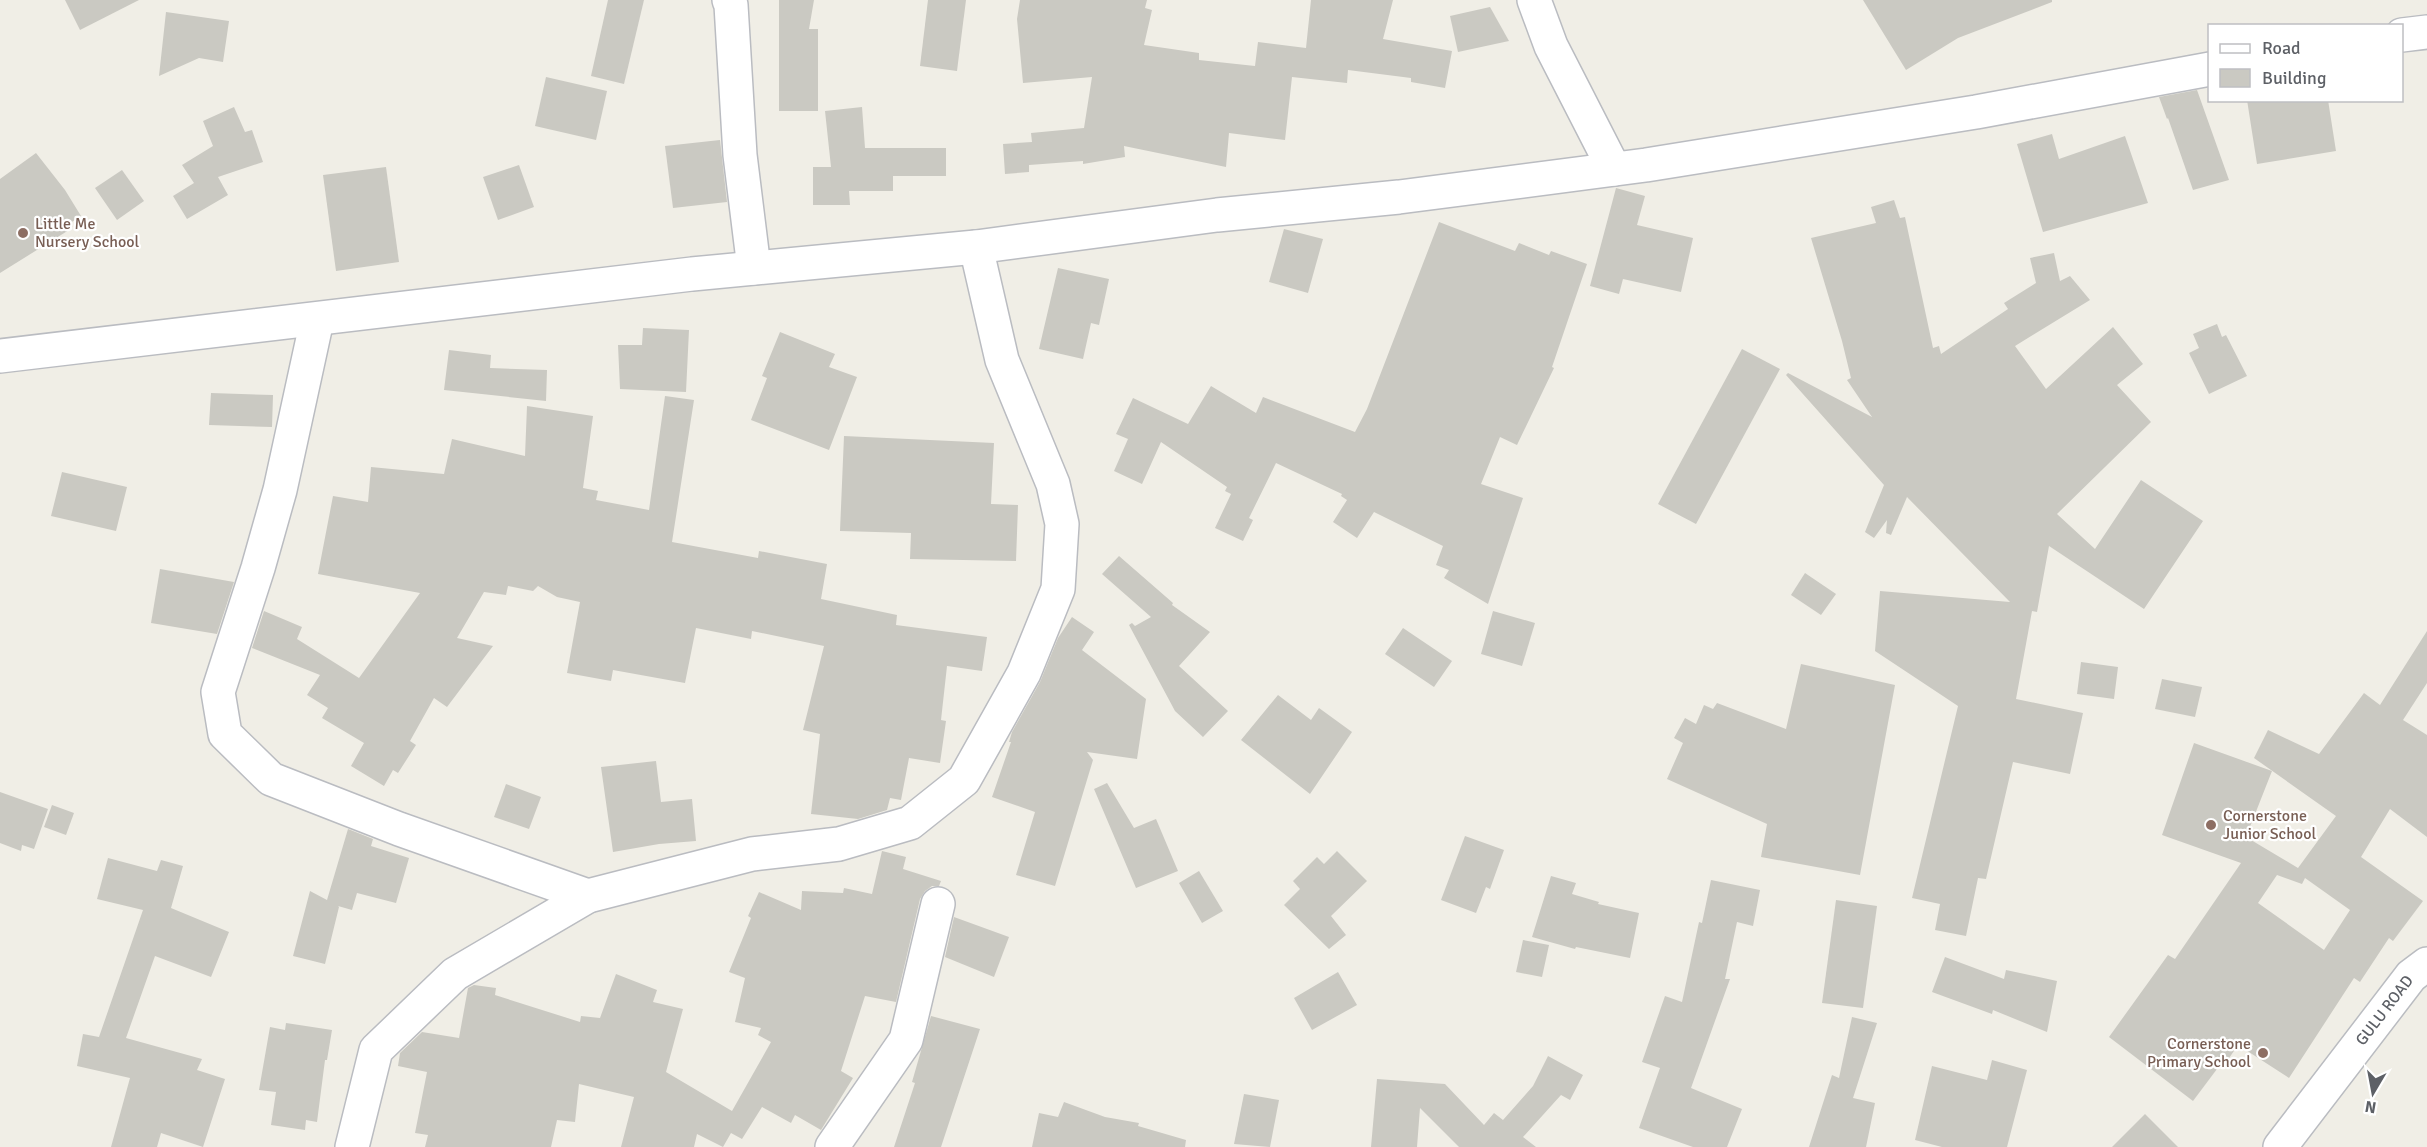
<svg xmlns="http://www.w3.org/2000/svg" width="2427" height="1147" viewBox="0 0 2427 1147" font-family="Signika,sans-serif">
<rect width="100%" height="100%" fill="#f0eee6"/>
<g fill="#cac9c2" fill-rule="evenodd">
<path d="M 65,0 L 139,0 L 80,30 Z"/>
<path d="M 608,0 L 644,0 L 624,84 L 591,76 Z"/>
<path d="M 779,0 L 814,0 L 809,29 L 818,29 L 818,111 L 779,111 Z"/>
<path d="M 928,0 L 966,0 L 957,71 L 920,66 Z"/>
<path d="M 1020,0 L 1147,0 L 1145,8 L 1152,10 L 1144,45 L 1199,53 L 1199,60 L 1255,66 L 1258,42 L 1306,48 L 1311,0 L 1393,0 L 1383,39 L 1452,51 L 1445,88 L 1411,82 L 1411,78 L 1348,70 L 1347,83 L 1292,77 L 1285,140 L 1229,133 L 1226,167 L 1124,146 L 1125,157 L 1083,164 L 1083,161 L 1029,165 L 1029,172 L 1005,174 L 1003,144 L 1032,142 L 1031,133 L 1084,128 L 1092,77 L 1023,83 L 1017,19 Z"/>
<path d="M 1863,0 L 2052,0 L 2052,2 L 1958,38 L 1906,70 Z"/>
<path d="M 1490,7 L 1509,41 L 1458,52 L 1450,16 Z"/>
<path d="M 166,12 L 229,21 L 223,62 L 199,58 L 159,76 Z"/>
<path d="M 546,77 L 607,91 L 596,140 L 535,126 Z"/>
<path d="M 2197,90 L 2229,180 L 2193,190 L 2168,118 L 2167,119 L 2159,97 Z"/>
<path d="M 2247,100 L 2328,100 L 2336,151 L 2257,164 Z"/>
<path d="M 234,107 L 245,132 L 252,130 L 263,162 L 218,177 L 228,195 L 187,219 L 173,196 L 194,183 L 182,165 L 213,146 L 203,121 Z"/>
<path d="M 862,107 L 865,148 L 946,148 L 946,176 L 893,176 L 893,191 L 849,191 L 850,205 L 813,205 L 813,167 L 831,167 L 825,111 Z"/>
<path d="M 2052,134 L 2059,159 L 2125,136 L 2148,203 L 2043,232 L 2017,144 Z"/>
<path d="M 720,140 L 727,202 L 673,208 L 665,146 Z"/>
<path d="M 36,153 L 65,190 L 81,216 L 67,225 L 69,230 L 0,273 L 0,179 Z"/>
<path d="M 519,165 L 534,207 L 498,220 L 483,177 Z"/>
<path d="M 386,167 L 399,262 L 336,271 L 323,175 Z"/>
<path d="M 122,170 L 144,201 L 117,220 L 95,188 Z"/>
<path d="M 1616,188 L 1645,196 L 1637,225 L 1693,238 L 1681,292 L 1623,279 L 1619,294 L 1590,286 Z"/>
<path d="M 1894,200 L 1900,218 L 1905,217 L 1933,348 L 1939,346 L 1941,354 L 2008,309 L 2004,303 L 2036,283 L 2030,258 L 2054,253 L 2060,281 L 2070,276 L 2090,300 L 2015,346 L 2046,389 L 2113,327 L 2143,364 L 2117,385 L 2151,422 L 2057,514 L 2095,549 L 2141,480 L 2203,521 L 2144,609 L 2049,546 L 2037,612 L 2032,611 L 2016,699 L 2083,713 L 2070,774 L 2013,762 L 1986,879 L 1978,878 L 1966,936 L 1935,930 L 1940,904 L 1912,898 L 1958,706 L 1875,651 L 1880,591 L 2010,602 L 1907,497 L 1891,535 L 1886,533 L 1887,520 L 1874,538 L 1865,532 L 1884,485 L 1786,375 L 1788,373 L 1872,417 L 1847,380 L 1851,378 L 1842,341 L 1811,238 L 1876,223 L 1871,207 Z"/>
<path d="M 1439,222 L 1515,251 L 1519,243 L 1549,255 L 1551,251 L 1587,264 L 1552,367 L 1554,368 L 1517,445 L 1500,437 L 1481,484 L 1523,498 L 1488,604 L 1444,578 L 1449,570 L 1436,565 L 1443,546 L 1374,512 L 1357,538 L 1333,522 L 1347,500 L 1341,496 L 1342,494 L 1276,463 L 1249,518 L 1253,520 L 1243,541 L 1215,528 L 1231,494 L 1225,491 L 1227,487 L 1161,442 L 1142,484 L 1114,471 L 1128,439 L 1116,434 L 1133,398 L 1188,424 L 1211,386 L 1256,413 L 1263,397 L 1355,432 L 1367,409 Z"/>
<path d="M 1284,229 L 1323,239 L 1308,293 L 1269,282 Z"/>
<path d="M 1058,268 L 1109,279 L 1099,325 L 1091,323 L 1083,359 L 1039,349 Z"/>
<path d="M 2217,324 L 2222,337 L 2226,335 L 2247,376 L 2209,394 L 2189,353 L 2199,348 L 2193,334 Z"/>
<path d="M 643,328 L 689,330 L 686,392 L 620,389 L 618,345 L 642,345 Z"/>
<path d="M 780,332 L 835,354 L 829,367 L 857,377 L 829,450 L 751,420 L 767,378 L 762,376 Z"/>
<path d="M 1742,349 L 1780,369 L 1696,524 L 1658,504 Z"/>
<path d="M 449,350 L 491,355 L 490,368 L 547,370 L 546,401 L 444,390 Z"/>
<path d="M 211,393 L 273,395 L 272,427 L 209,425 Z"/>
<path d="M 665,396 L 694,400 L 672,542 L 758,558 L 759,551 L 827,564 L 821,599 L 897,615 L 896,625 L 987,637 L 982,671 L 947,666 L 941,720 L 946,721 L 940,763 L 909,758 L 901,800 L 890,798 L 887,810 L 858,819 L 811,814 L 820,734 L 803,730 L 824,646 L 752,631 L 751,639 L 696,628 L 685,683 L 613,670 L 611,681 L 567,673 L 580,602 L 557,597 L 538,586 L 533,591 L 508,586 L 506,595 L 484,592 L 457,638 L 493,646 L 447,707 L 434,698 L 410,741 L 416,745 L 398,773 L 393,770 L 384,786 L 351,766 L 364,743 L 322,718 L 328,708 L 307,695 L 320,675 L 252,648 L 264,611 L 302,627 L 297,639 L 359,678 L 420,593 L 318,574 L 333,496 L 368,502 L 371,467 L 444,474 L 452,439 L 525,456 L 527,406 L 593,416 L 583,488 L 598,491 L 596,500 L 649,510 Z"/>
<path d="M 844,436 L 994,443 L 991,504 L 1018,505 L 1016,561 L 910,559 L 911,533 L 840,531 Z"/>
<path d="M 62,472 L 127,487 L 116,531 L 51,516 Z"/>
<path d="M 1119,556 L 1173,603 L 1172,605 L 1210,632 L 1179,666 L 1228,711 L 1203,737 L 1175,711 L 1129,625 L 1132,623 L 1135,626 L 1151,617 L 1102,574 Z"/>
<path d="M 160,569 L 234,582 L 217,634 L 151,623 Z"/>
<path d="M 1805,573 L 1836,594 L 1821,615 L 1791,595 Z"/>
<path d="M 1493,611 L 1535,623 L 1522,666 L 1481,654 Z"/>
<path d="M 1072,617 L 1094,632 L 1082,650 L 1146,699 L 1137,759 L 1087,752 L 1093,760 L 1055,886 L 1016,875 L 1035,812 L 992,797 L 1011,742 L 1009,742 L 1012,732 L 1040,682 L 1058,638 Z"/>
<path d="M 1403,628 L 1452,661 L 1434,687 L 1385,654 Z"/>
<path d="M 2427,631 L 2427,683 L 2403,720 L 2427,735 L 2427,837 L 2390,809 L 2361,857 L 2423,901 L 2393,941 L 2389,938 L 2360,982 L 2354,978 L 2289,1078 L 2238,1045 L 2223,1067 L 2220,1065 L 2193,1101 L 2109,1037 L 2168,955 L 2175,959 L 2241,863 L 2162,835 L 2194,743 L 2272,771 L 2246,837 L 2298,868 L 2336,816 L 2254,758 L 2268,730 L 2319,754 L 2364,693 L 2380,705 ZM 2277,875 L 2302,884 L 2305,878 L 2350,910 L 2324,950 L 2258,903 Z"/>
<path d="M 2081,662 L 2118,667 L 2114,699 L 2077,694 Z"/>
<path d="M 1801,664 L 1895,685 L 1860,875 L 1761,857 L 1767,824 L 1667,779 L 1683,743 L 1674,738 L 1685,718 L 1696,724 L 1704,705 L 1713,709 L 1717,703 L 1786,729 Z"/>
<path d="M 2162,679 L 2202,687 L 2195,717 L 2155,709 Z"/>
<path d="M 1278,695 L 1311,720 L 1319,708 L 1352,732 L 1310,794 L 1241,740 Z"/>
<path d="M 656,761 L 661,802 L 692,799 L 696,841 L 659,844 L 613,852 L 601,767 Z"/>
<path d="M 1107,783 L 1134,828 L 1156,819 L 1178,871 L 1136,888 L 1094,789 Z"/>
<path d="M 506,784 L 541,797 L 529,829 L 494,817 Z"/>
<path d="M 0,792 L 48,809 L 34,849 L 22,845 L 21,851 L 0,843 Z"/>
<path d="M 52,805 L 74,813 L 66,835 L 44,827 Z"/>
<path d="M 348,829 L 373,839 L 371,846 L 409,858 L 396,903 L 357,893 L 352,910 L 338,906 L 339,907 L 325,964 L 293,956 L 310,891 L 327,900 Z"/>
<path d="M 1465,836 L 1504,850 L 1490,889 L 1486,887 L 1476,913 L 1441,900 Z"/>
<path d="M 882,851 L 906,857 L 903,869 L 941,881 L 939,886 L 932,886 L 925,891 L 920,899 L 896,1002 L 865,996 L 841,1071 L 853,1078 L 821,1130 L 795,1115 L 791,1123 L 762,1107 L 742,1139 L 731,1133 L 723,1147 L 697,1134 L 694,1147 L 621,1147 L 634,1097 L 579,1084 L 575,1122 L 557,1120 L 551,1147 L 425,1147 L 428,1135 L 415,1133 L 427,1072 L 398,1066 L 400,1053 L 422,1032 L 459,1038 L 468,988 L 474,985 L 496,988 L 495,995 L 580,1022 L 581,1016 L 600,1018 L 616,974 L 657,990 L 653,1002 L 683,1009 L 666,1072 L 732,1111 L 771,1042 L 758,1035 L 761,1028 L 735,1022 L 745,978 L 729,972 L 751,918 L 748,916 L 759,892 L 801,910 L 802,891 L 843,893 L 844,888 L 872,894 Z"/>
<path d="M 1337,851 L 1367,881 L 1331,916 L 1346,935 L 1329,949 L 1284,905 L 1300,889 L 1293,881 L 1317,857 L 1324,864 Z"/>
<path d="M 108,858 L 157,871 L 161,860 L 183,866 L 171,908 L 229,932 L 211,977 L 155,956 L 126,1038 L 202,1059 L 197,1070 L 225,1079 L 203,1147 L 161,1133 L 157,1147 L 111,1147 L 130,1078 L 77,1066 L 83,1034 L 99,1037 L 143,910 L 97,899 Z"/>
<path d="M 1199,871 L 1223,911 L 1202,923 L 1179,883 Z"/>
<path d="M 1551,876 L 1576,883 L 1572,894 L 1599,902 L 1598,904 L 1639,913 L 1630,958 L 1576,947 L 1575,949 L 1532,937 Z"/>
<path d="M 1711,880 L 1760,890 L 1753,926 L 1737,922 L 1725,979 L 1730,979 L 1691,1088 L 1742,1109 L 1727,1147 L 1693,1147 L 1639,1128 L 1660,1068 L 1642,1062 L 1665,996 L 1682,1002 L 1699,922 L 1702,923 Z"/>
<path d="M 1836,900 L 1877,906 L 1863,1008 L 1822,1003 Z"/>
<path d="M 954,917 L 1009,937 L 994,977 L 945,957 Z"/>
<path d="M 1523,940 L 1549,945 L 1542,977 L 1516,972 Z"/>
<path d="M 1945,957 L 2004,979 L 2006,970 L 2057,981 L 2047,1032 L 1993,1010 L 1992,1014 L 1932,992 Z"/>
<path d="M 1338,972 L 1357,1005 L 1312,1030 L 1294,998 Z"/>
<path d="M 931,1016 L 980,1029 L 941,1147 L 894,1147 L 915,1083 L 912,1082 Z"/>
<path d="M 1852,1017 L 1877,1023 L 1853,1098 L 1875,1103 L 1866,1147 L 1809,1147 L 1832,1075 L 1839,1078 Z"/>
<path d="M 286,1023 L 332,1030 L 327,1060 L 325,1060 L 317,1122 L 306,1120 L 305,1130 L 271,1125 L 276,1092 L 259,1090 L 270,1027 L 285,1030 Z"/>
<path d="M 1548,1056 L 1583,1075 L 1570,1100 L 1561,1095 L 1523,1137 L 1536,1147 L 1459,1147 L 1420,1108 L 1417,1147 L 1371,1147 L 1377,1079 L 1445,1084 L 1484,1125 L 1494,1113 L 1503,1120 L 1533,1086 Z"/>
<path d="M 1992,1060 L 2027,1070 L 2007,1147 L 1942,1147 L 1915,1140 L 1932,1066 L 1987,1080 Z"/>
<path d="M 1244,1094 L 1279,1100 L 1270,1147 L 1234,1144 Z"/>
<path d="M 1064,1102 L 1105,1117 L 1139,1123 L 1138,1126 L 1186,1140 L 1185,1147 L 1032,1147 L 1039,1113 L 1058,1117 Z"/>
<path d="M 2145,1114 L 2178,1147 L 2112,1147 Z"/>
</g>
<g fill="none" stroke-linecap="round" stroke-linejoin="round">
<defs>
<g id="street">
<path d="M 729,0 L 731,5 L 740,155 L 754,268"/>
<path d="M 1534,0 L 1551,46 L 1614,169"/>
<path d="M 2402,35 L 2427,32"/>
<path d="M 317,320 L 280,490 L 258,568 L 218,692 L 225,734 L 271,779 L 399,829 L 588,896"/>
<path d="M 0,356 L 692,274 L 976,247 L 1217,215 L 1399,197 L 1646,165 L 1976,112 L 2210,69"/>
<path d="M 352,1147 L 376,1050 L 455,974 L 588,896 L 752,854 L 839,844 L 910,823 L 964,780 L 1024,673 L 1058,589 L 1062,524 L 1053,484 L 1002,360 L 976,247"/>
<path d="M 832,1147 L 906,1040 L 938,904"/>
<path id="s1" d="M 2280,1147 L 2411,976 L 2427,964"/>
</g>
</defs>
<use href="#street" stroke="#babcc1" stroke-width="36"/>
<use href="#street" stroke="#fff" stroke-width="33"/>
</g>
<g fill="#8d6e63" stroke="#fff" stroke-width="2">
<circle cx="23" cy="233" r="6"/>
<circle cx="2211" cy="825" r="6"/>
<circle cx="2263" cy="1053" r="6"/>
</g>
<g text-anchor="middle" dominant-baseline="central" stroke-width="4.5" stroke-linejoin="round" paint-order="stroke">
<g font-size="16" fill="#785e54" stroke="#fff" text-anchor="start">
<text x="35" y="224">Little Me<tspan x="35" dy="18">Nursery School</tspan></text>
<text x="2223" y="816">Cornerstone<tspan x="2223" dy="18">Junior School</tspan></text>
<text x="2251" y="1044" text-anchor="end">Cornerstone<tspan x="2251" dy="18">Primary School</tspan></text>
</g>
<g font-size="16" fill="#5d6066" stroke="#fff">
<text stroke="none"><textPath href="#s1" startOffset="172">GULU ROAD</textPath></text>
</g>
</g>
<rect x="2208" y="24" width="195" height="78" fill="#ffffff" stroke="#bebfc2" stroke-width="1.5"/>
<rect x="2220" y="44" width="30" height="9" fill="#ffffff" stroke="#bebfc2" stroke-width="1.5"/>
<text x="2262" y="54" font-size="18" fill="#5d6066">Road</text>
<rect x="2220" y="69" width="30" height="18" fill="#cac9c2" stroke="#bebfc2" stroke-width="1.5"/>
<text x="2262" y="84" font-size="18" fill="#5d6066">Building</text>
<g transform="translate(2373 1093) rotate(190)" stroke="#ffffff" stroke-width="4.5" paint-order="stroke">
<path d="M0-4.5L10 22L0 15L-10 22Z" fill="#5d6066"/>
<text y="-9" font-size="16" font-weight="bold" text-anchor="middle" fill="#5d6066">N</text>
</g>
</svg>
